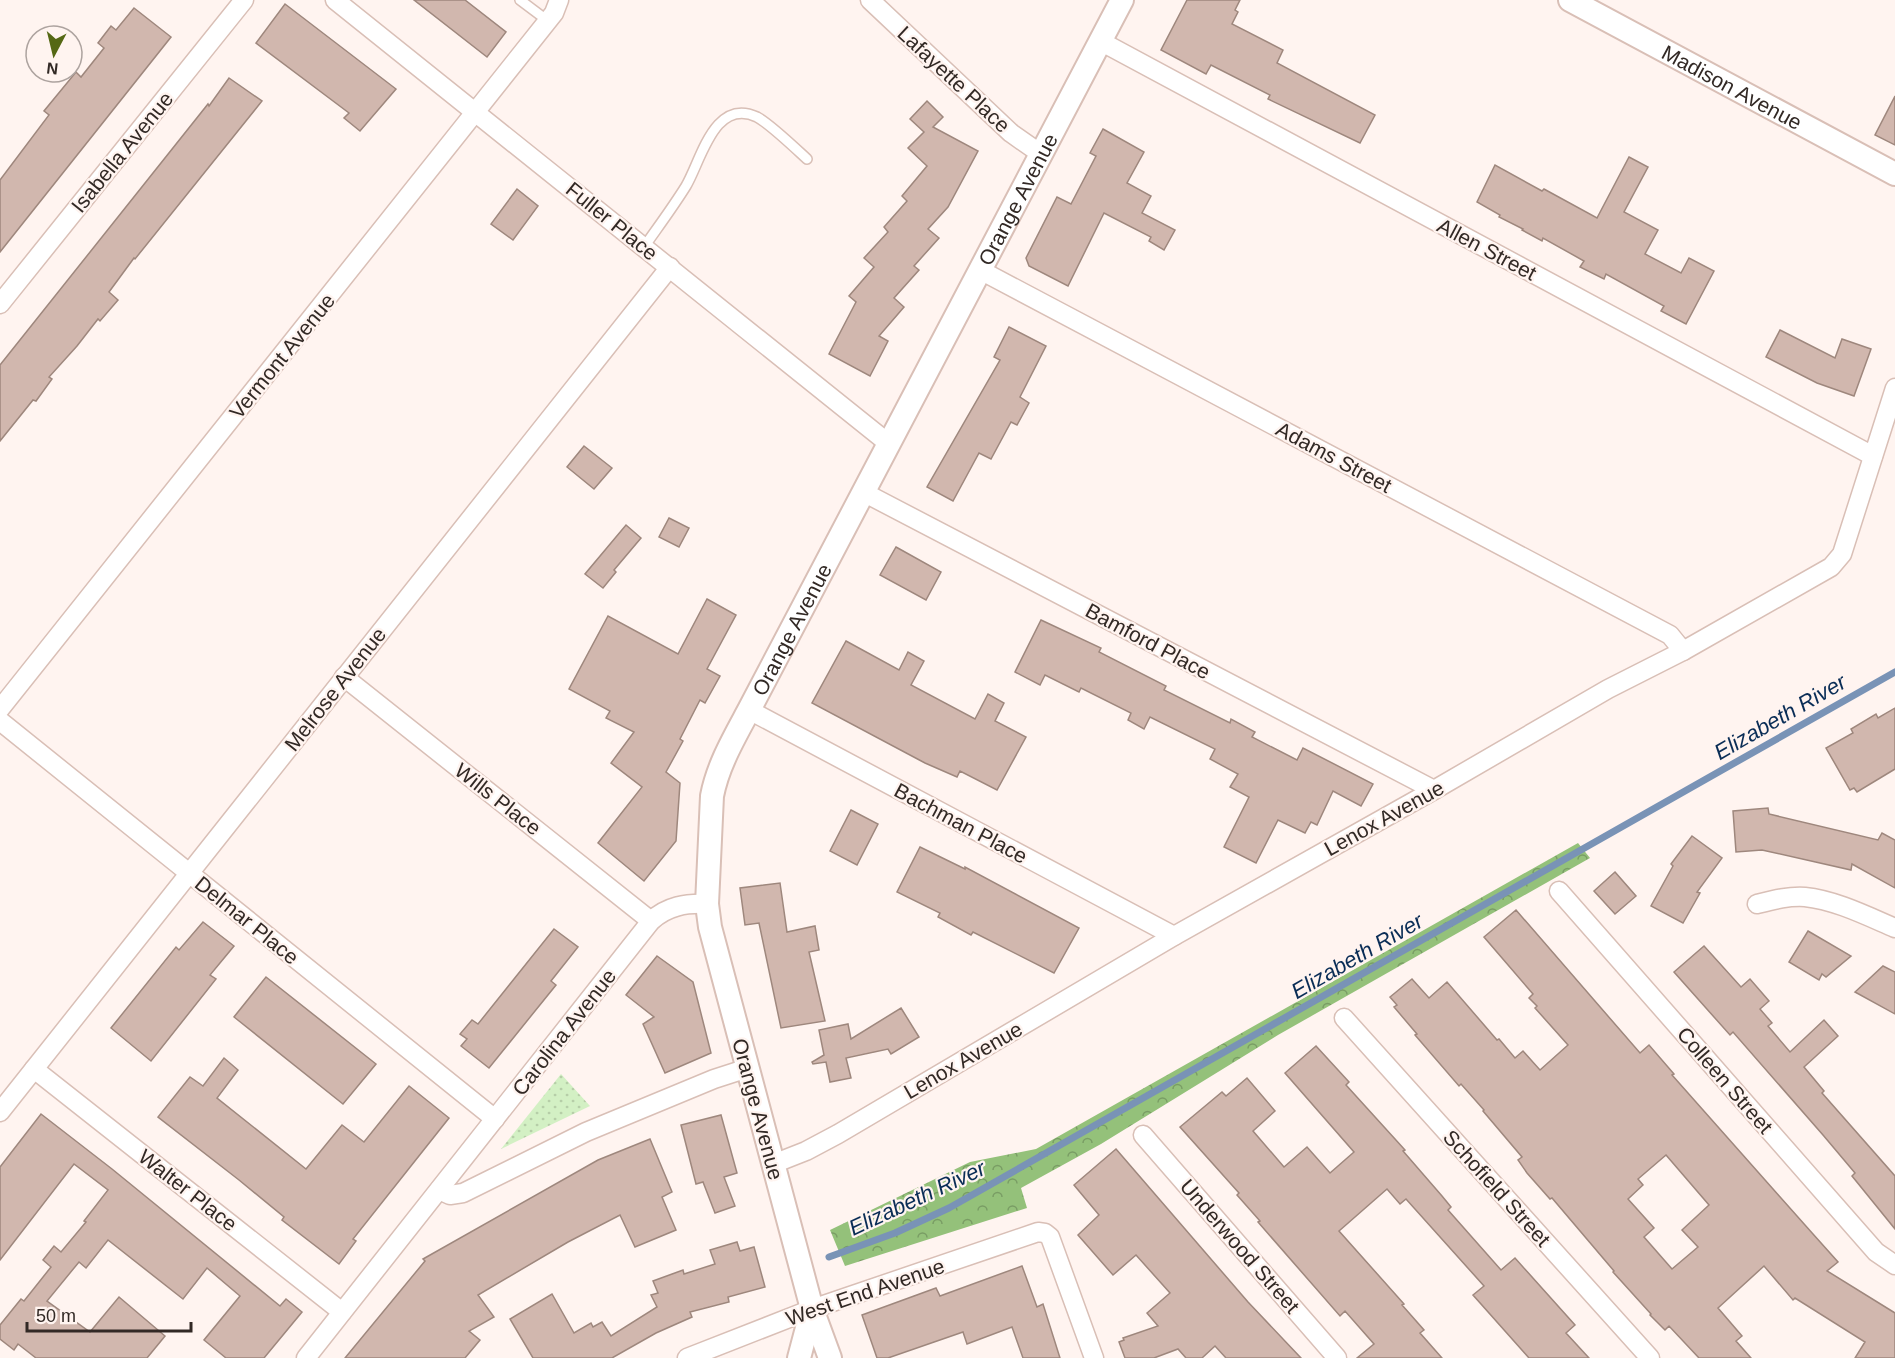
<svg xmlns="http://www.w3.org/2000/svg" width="1895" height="1358" viewBox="0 0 1895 1358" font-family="Helvetica,sans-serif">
<defs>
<pattern id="grass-dots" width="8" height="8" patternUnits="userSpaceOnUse" patternTransform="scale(1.5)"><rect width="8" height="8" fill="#d3f0c4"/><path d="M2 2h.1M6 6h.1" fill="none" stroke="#b6cea8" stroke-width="1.8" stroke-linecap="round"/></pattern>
<pattern id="forest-crowns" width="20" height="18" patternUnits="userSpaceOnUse" patternTransform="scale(1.5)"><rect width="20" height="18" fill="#94c17a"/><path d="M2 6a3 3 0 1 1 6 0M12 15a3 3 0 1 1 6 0" fill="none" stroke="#799d64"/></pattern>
</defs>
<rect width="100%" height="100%" fill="#fff4f0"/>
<path fill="url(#grass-dots)" d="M 561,1074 L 590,1106 L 501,1149 Z"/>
<path fill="url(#forest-crowns)" d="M 1578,843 L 1590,858 L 1278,1035 L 1101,1144 L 1021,1188 L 1027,1208 L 845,1266 L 830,1230 L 970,1162 L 1036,1149 Z"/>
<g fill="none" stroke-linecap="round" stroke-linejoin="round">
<path stroke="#7993b6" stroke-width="7" d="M 829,1257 L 895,1233 L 949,1208 L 1895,672"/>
</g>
<g fill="#d1b7ae" stroke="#9e877d" stroke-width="1.5" fill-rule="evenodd">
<path d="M 414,0 L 465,0 L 506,32 L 487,57 Z"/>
<path d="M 1187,0 L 1240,0 L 1235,10 L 1238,12 L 1232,24 L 1283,50 L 1277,63 L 1375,115 L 1360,143 L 1268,99 L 1270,95 L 1211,65 L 1206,74 L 1161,50 Z"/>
<path d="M 285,4 L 396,89 L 360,131 L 344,118 L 349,113 L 256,43 Z"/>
<path d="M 134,8 L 171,37 L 0,252 L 0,180 L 49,115 L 44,111 L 76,72 L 81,77 L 104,48 L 98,43 L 111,26 L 116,30 Z"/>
<path d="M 229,78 L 262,101 L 135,259 L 134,258 L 109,292 L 118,300 L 100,321 L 98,319 L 77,346 L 49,377 L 52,379 L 36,401 L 33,400 L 0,441 L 0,365 L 208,104 L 209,106 Z"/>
<path d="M 1895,96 L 1895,145 L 1875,135 Z"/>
<path d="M 927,101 L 943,117 L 933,127 L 978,151 L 948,207 L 928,229 L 939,238 L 914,266 L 919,270 L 894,298 L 904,307 L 879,336 L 888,341 L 870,376 L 829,354 L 856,302 L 849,296 L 874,267 L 864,258 L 888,232 L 884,227 L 907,201 L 902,196 L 927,166 L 908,148 L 924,132 L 910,119 Z"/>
<path d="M 1103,129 L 1144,152 L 1127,183 L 1151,196 L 1142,213 L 1175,230 L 1164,250 L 1149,241 L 1151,237 L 1104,213 L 1068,286 L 1029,266 L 1026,258 L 1057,197 L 1071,204 L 1096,156 L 1090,153 Z"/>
<path d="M 1629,157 L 1648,167 L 1624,212 L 1658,230 L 1645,254 L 1681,273 L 1689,258 L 1714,271 L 1686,324 L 1661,311 L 1664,306 L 1606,274 L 1604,279 L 1580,267 L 1584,261 L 1543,238 L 1542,241 L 1522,230 L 1523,229 L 1499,217 L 1500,215 L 1477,202 L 1495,165 L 1542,191 L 1544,189 L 1597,218 Z"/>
<path d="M 517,189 L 538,206 L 513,240 L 491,224 Z"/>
<path d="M 1009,327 L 1046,346 L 1020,397 L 1029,403 L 1017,425 L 1011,422 L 991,459 L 979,453 L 953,501 L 927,487 L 1000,360 L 994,357 Z"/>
<path d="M 1780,330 L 1835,358 L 1842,339 L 1871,349 L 1854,396 L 1817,383 L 1766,357 Z"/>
<path d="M 584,446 L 612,468 L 594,489 L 567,467 Z"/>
<path d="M 669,518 L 689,528 L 679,547 L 659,537 Z"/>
<path d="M 626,525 L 641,538 L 614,570 L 616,572 L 603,588 L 585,574 Z"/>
<path d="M 896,547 L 941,572 L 926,600 L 880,575 Z"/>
<path d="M 707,599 L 736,615 L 707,669 L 720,676 L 705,703 L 700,700 L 680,739 L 683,741 L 666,772 L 680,783 L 676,841 L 644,881 L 598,843 L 642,787 L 611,763 L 634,732 L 606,718 L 610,711 L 569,689 L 608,616 L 678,654 Z"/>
<path d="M 1041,620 L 1101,648 L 1099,652 L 1166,686 L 1164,690 L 1230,723 L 1231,719 L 1255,732 L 1252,737 L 1297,760 L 1303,748 L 1373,784 L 1361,806 L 1333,791 L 1317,825 L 1311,822 L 1305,833 L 1278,820 L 1256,863 L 1224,847 L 1249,797 L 1230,787 L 1238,774 L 1210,759 L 1215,749 L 1150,717 L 1144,729 L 1128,720 L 1131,713 L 1081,688 L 1079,692 L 1045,675 L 1040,685 L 1015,672 Z"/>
<path d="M 846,641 L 899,670 L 908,652 L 924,661 L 911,685 L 975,719 L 988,694 L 1004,703 L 995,721 L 1026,737 L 997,790 L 960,771 L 957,777 L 925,763 L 812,703 Z"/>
<path d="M 1895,708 L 1895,769 L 1857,792 L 1854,788 L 1850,790 L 1826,748 L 1853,733 L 1851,729 L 1876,714 L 1878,718 Z"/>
<path d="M 1768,808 L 1769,814 L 1878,840 L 1882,833 L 1895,840 L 1895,888 L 1852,864 L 1851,870 L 1762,850 L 1736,852 L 1733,811 Z"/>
<path d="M 851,810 L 878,824 L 857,865 L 830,851 Z"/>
<path d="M 1692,836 L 1722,858 L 1697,892 L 1700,893 L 1683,923 L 1651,906 L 1673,866 L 1671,864 Z"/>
<path d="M 920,847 L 965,869 L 965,867 L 1079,928 L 1054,973 L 973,932 L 971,935 L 938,917 L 940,913 L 897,892 Z"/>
<path d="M 1615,872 L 1636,896 L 1615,914 L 1594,891 Z"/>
<path d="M 780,883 L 787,932 L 815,926 L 819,950 L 809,952 L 825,1021 L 781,1028 L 759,923 L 745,925 L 740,888 Z"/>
<path d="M 1516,910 L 1640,1053 L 1649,1045 L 1674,1074 L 1672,1075 L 1813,1234 L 1838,1262 L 1827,1271 L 1895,1313 L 1895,1358 L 1855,1358 L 1865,1342 L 1795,1298 L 1793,1300 L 1764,1266 L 1718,1308 L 1742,1336 L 1736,1341 L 1751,1358 L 1699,1358 L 1669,1326 L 1665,1330 L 1650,1315 L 1651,1314 L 1613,1272 L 1614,1271 L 1552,1198 L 1550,1199 L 1527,1173 L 1518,1160 L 1522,1157 L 1483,1111 L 1484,1110 L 1461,1084 L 1459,1086 L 1415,1035 L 1417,1034 L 1394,1007 L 1397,1005 L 1390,997 L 1412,979 L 1429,998 L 1447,982 L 1497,1040 L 1499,1039 L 1515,1058 L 1523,1051 L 1540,1070 L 1568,1045 L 1535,1008 L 1537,1006 L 1529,998 L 1533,994 L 1484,937 ZM 1666,1155 L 1709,1205 L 1682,1230 L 1698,1247 L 1672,1269 L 1644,1237 L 1654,1228 L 1628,1199 L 1643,1185 L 1638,1179 Z"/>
<path d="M 203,922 L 234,946 L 210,975 L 216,979 L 151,1061 L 111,1028 L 176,947 L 179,950 Z"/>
<path d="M 554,929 L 578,947 L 551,981 L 556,985 L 489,1068 L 461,1046 L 467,1039 L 460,1034 L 472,1020 L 478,1024 Z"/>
<path d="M 1808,931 L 1851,956 L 1826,977 L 1822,974 L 1819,980 L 1789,962 Z"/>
<path d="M 1704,946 L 1741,987 L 1750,979 L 1769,1001 L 1760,1009 L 1772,1023 L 1768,1026 L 1790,1052 L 1824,1020 L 1838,1036 L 1804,1067 L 1824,1091 L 1822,1093 L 1895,1176 L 1895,1229 L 1852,1176 L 1855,1173 L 1823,1135 L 1733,1032 L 1730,1035 L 1674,972 Z"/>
<path d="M 657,956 L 693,982 L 711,1053 L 665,1073 L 643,1024 L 654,1017 L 626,995 Z"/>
<path d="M 1883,966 L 1895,972 L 1895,1014 L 1855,992 Z"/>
<path d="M 266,977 L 376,1064 L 343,1104 L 234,1017 Z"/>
<path d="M 901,1008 L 919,1037 L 891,1054 L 888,1049 L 846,1058 L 851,1078 L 830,1082 L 826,1062 L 813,1064 L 812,1062 L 824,1055 L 819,1030 L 848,1024 L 851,1039 Z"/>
<path d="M 1316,1046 L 1349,1082 L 1346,1085 L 1405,1150 L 1403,1151 L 1442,1196 L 1451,1207 L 1448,1210 L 1501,1270 L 1515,1258 L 1575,1325 L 1566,1333 L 1589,1358 L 1529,1358 L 1473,1295 L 1484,1286 L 1406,1199 L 1400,1204 L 1387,1189 L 1339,1231 L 1404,1304 L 1402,1305 L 1424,1330 L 1420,1333 L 1442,1358 L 1357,1358 L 1374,1344 L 1345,1311 L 1340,1316 L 1258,1222 L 1260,1221 L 1237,1195 L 1239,1193 L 1180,1127 L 1222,1092 L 1226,1096 L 1247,1078 L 1275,1111 L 1253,1131 L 1278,1160 L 1284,1167 L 1307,1147 L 1330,1173 L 1354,1152 L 1285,1073 Z"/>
<path d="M 224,1058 L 238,1070 L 217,1098 L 306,1169 L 342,1125 L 364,1142 L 409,1086 L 449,1118 L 353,1239 L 356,1241 L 339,1264 L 282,1220 L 284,1217 L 239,1180 L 158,1117 L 190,1077 L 203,1086 Z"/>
<path d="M 41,1114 L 112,1169 L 280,1306 L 286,1299 L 302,1312 L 264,1358 L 226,1358 L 204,1340 L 240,1296 L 207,1268 L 183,1299 L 108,1240 L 86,1268 L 79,1262 L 47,1301 L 90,1332 L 119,1297 L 165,1336 L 147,1358 L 36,1358 L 18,1344 L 14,1350 L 0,1339 L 0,1325 L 21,1299 L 24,1301 L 51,1267 L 43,1260 L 54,1246 L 61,1252 L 86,1222 L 84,1221 L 108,1190 L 74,1164 L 0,1260 L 0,1167 Z"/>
<path d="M 721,1115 L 737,1173 L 724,1177 L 735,1206 L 715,1213 L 703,1182 L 696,1184 L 681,1125 Z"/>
<path d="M 650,1139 L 672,1192 L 662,1197 L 676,1230 L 635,1247 L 620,1215 L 568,1242 L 478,1295 L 494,1317 L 469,1331 L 480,1340 L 465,1358 L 345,1358 L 425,1261 L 423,1259 L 598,1160 Z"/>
<path d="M 1116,1149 L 1248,1302 L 1301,1358 L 1226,1358 L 1215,1346 L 1202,1358 L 1186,1358 L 1178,1349 L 1154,1358 L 1125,1358 L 1119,1342 L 1124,1340 L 1123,1338 L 1158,1326 L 1147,1313 L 1170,1293 L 1136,1255 L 1113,1275 L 1078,1235 L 1099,1215 L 1074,1185 Z"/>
<path d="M 737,1242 L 740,1251 L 754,1247 L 765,1287 L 728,1297 L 729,1302 L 690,1312 L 692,1317 L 656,1333 L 612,1358 L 533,1358 L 510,1319 L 552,1294 L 574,1333 L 591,1323 L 593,1327 L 602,1322 L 611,1336 L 657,1307 L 651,1295 L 658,1293 L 653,1281 L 683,1270 L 684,1274 L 715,1264 L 710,1250 Z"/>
<path d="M 1022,1266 L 1037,1307 L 1043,1304 L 1060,1358 L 1023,1358 L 1012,1327 L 967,1344 L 963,1332 L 888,1358 L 877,1358 L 862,1315 L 936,1288 L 940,1296 Z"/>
</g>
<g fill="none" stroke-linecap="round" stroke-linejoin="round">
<defs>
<g id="service">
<path d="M 520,0 L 548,21"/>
<path d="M 644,247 C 658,227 673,207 686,186 C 701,161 714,97 757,117 C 770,124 795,148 807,159"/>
</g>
<g id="minor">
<path d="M 335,0 L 888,443"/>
<path d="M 870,0 L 1011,133 L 1041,154"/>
<path d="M 1100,41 L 1873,456"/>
<path d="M 980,270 L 1670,635 L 1683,651"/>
<path d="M 0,304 L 244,0"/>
<path d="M 863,492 L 1434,790"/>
<path d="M 344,677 L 651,921"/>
<path d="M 0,709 L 554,13 L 559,0"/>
<path d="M 749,710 L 1174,936"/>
<path d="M 0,721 L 495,1119"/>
<path d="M 1559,891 L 1876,1252 L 1895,1265"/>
<path d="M 1757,904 C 1773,900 1788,896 1805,897 C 1835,900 1867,916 1895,928"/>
<path d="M 1344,1018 L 1650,1358"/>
<path d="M 34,1069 L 342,1312"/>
<path d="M 0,1112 L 670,267"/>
<path d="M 1143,1135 L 1337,1358"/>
<path d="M 773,1164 L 806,1151 L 838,1134 L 1174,936 L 1434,790 L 1608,689 L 1683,651 L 1831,567 L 1842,554 L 1895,388"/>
<path d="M 439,1190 L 450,1195 L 463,1193 L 586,1132 L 714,1079 L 748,1068"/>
<path d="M 306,1358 L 651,921 C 667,906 686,903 707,904"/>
<path d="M 687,1358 L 812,1309 L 1038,1232 L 1045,1233 L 1050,1237 L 1094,1358"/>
</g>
<g id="tertiary">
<path id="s1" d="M 1570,0 L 1895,174"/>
<path d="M 799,1358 L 812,1309"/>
<path id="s2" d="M 830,1358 L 812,1309 L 710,927 L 707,904 L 712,796 C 718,765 734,738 749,710 L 1122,0"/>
</g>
</defs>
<use href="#service" stroke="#d9bfb6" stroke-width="12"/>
<use href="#minor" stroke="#d9bfb6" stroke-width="21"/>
<use href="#tertiary" stroke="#d9bfb6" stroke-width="26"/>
<use href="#service" stroke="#fff" stroke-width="9"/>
<use href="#minor" stroke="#fff" stroke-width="18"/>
<use href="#tertiary" stroke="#fff" stroke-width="22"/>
</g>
<g text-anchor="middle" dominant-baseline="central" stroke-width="4.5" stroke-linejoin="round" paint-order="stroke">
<g font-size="21" fill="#322925" stroke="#fff4f0">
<text transform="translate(954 79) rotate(43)">Lafayette Place</text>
<text stroke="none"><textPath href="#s1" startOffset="184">Madison Avenue</textPath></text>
<text transform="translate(122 152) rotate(-51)">Isabella Avenue</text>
<text stroke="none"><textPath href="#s2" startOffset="1250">Orange Avenue</textPath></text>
<text transform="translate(612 221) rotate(39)">Fuller Place</text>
<text transform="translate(1487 249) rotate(28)">Allen Street</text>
<text transform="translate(282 356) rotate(-51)">Vermont Avenue</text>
<text transform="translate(1334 457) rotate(28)">Adams Street</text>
<text stroke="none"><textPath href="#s2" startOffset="764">Orange Avenue</textPath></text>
<text transform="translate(1148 641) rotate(28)">Bamford Place</text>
<text transform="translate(335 689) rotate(-52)">Melrose Avenue</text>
<text transform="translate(498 799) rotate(38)">Wills Place</text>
<text transform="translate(1384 818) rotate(-29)">Lenox Avenue</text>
<text transform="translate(961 823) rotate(28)">Bachman Place</text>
<text transform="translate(247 920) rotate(39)">Delmar Place</text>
<text transform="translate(564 1032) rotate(-52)">Carolina Avenue</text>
<text transform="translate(963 1060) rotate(-30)">Lenox Avenue</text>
<text transform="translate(1725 1080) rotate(49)">Colleen Street</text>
<text transform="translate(758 1109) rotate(75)">Orange Avenue</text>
<text transform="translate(1497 1188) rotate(48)">Schofield Street</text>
<text transform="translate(188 1190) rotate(38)">Walter Place</text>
<text transform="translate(1240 1246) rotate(49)">Underwood Street</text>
<text transform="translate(865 1292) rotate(-19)">West End Avenue</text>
</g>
<g font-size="22" font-style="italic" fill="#0a2d56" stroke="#fff4f0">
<text transform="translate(1780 717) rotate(-30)">Elizabeth River</text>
<text transform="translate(1357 956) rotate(-30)">Elizabeth River</text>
<text transform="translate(917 1198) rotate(-25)">Elizabeth River</text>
</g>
</g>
<g transform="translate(54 54) rotate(187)"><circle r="28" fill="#fff4f0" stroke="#ada39f" stroke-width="1.5"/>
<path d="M0-4.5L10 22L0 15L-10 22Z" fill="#556814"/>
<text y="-9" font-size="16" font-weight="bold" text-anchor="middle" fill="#322925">N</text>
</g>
<path d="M27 1322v9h164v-9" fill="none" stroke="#322925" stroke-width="3"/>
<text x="36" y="1322" font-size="18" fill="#322925" stroke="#fff4f0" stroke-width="4.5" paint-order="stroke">50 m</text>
</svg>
